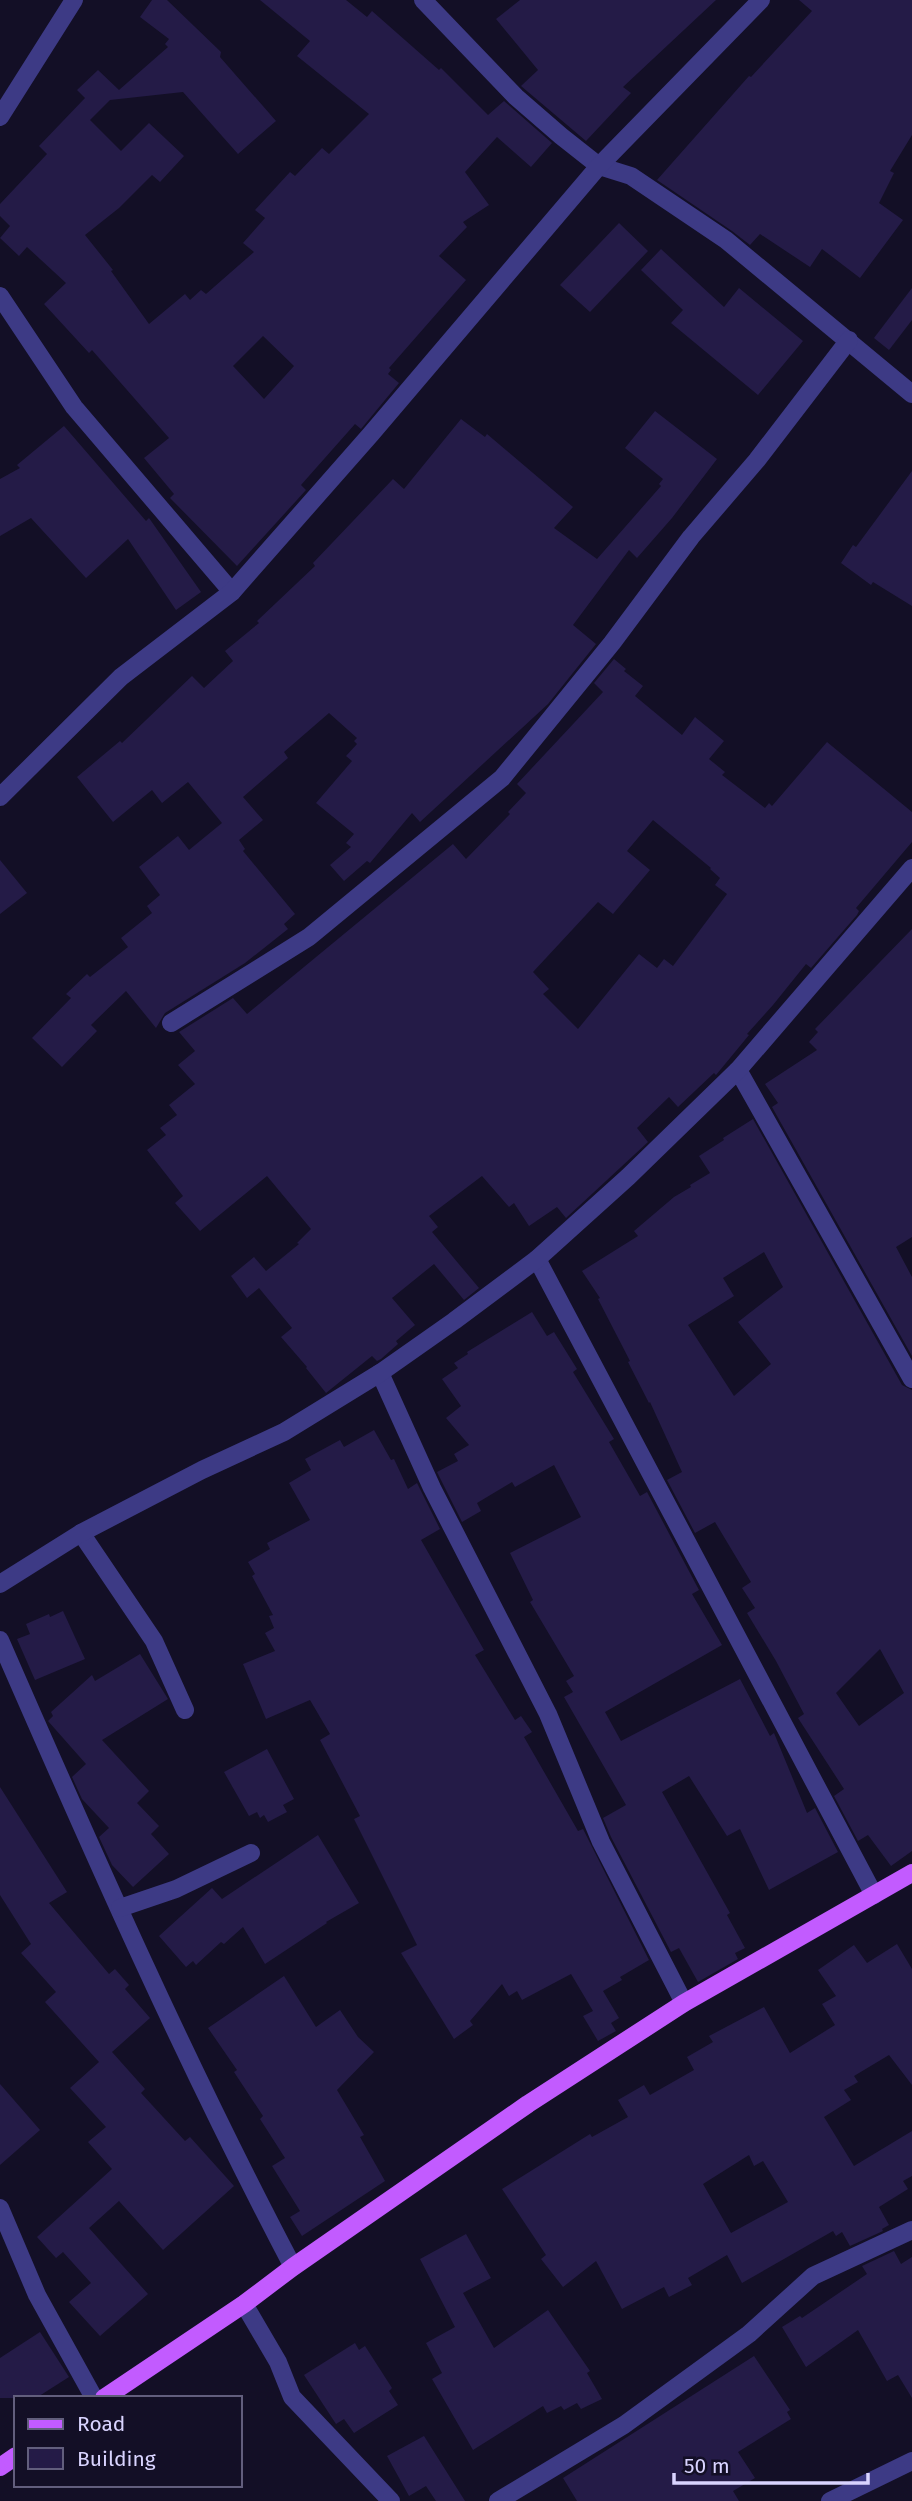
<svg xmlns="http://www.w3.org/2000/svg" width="912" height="2501" viewBox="0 0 912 2501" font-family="'Fira Sans',sans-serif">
<rect width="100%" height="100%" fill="#130f26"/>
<g fill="#241b47" fill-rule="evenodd">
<path d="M 152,0 L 167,0 L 221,52 L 220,57 L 276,121 L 238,154 L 183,92 L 110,100 L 90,120 L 121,151 L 149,123 L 184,156 L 160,182 L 152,175 L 119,208 L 85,235 L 113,270 L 111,271 L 149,324 L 185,294 L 190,300 L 201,290 L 206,294 L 254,252 L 243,243 L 265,218 L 255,210 L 290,172 L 295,176 L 322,148 L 329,154 L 369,114 L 297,56 L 310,41 L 260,0 L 346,0 L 367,17 L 372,11 L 439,70 L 441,68 L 488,115 L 504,101 L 552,143 L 531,167 L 497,137 L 465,172 L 489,205 L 463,222 L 467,227 L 439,256 L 466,280 L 389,368 L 391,370 L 388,374 L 399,383 L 361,429 L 355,424 L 301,485 L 306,490 L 237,566 L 170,498 L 174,494 L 144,458 L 169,438 L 92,350 L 89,353 L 44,304 L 66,283 L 27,247 L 19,256 L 0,238 L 10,226 L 0,216 L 0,204 L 47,154 L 39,146 L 85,98 L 77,90 L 98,70 L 119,90 L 168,47 L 165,44 L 169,39 L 140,17 ZM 263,336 L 294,366 L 264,399 L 233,366 Z"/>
<path d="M 520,0 L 716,0 L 623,87 L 631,93 L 586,141 L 521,86 L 538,70 L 496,19 Z"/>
<path d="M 799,0 L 912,0 L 912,135 L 890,171 L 894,173 L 879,203 L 903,220 L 860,278 L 822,249 L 810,267 L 760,234 L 750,245 L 732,231 L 657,180 L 749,76 L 751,77 L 812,11 Z"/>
<path d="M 619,223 L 648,251 L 590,312 L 560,285 Z"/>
<path d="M 661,249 L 724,307 L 739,288 L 803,341 L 758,395 L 671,323 L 683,310 L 641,270 Z"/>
<path d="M 912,288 L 912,320 L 889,350 L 874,338 Z"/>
<path d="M 655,411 L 717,459 L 672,518 L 637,558 L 629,550 L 573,625 L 596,644 L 548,704 L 420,822 L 412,813 L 370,863 L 367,861 L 344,881 L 330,865 L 351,847 L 346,843 L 354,834 L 316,803 L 352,761 L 346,756 L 357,744 L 354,741 L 357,738 L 329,713 L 284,752 L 288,758 L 243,797 L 263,820 L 239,840 L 245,849 L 243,851 L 295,914 L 284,924 L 288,929 L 245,963 L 165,1013 L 156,1028 L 126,991 L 91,1025 L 97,1031 L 62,1067 L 32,1038 L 71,998 L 66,994 L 87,974 L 90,977 L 128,947 L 121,938 L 152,913 L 147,906 L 160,895 L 139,867 L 178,836 L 189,850 L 222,823 L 188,782 L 162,803 L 152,790 L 113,822 L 77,777 L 120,741 L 122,743 L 192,676 L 204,688 L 233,661 L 225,651 L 259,623 L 257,621 L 315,566 L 313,563 L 393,479 L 404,489 L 461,419 L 485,437 L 487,434 L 573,507 L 554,528 L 597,559 L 661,486 L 659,484 L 663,479 L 625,448 Z"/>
<path d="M 64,426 L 146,521 L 149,518 L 201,592 L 176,610 L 128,539 L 86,578 L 31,518 L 0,536 L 0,479 L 20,468 L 17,465 Z"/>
<path d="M 912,471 L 912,606 L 873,582 L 871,585 L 841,563 L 853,545 L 856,547 Z"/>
<path d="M 614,659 L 626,669 L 624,671 L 643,686 L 635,696 L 682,735 L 695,717 L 724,741 L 709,759 L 725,772 L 722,775 L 765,808 L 769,803 L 772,806 L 827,742 L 912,812 L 912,842 L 856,908 L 859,911 L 857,915 L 811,968 L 806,964 L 773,1005 L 747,1034 L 749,1035 L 716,1075 L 714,1073 L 678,1107 L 669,1097 L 637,1128 L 648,1142 L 566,1218 L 557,1207 L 529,1226 L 514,1203 L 509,1207 L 482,1176 L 429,1216 L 438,1227 L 432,1232 L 479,1288 L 464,1300 L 434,1264 L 392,1298 L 415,1325 L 396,1341 L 398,1344 L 381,1359 L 377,1361 L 372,1356 L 326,1393 L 306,1368 L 307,1367 L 281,1337 L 292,1328 L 259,1288 L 247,1298 L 231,1276 L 254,1257 L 266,1271 L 299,1244 L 297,1243 L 311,1229 L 267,1176 L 200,1231 L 175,1203 L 183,1196 L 147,1150 L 166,1135 L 160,1128 L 177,1115 L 169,1105 L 195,1084 L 178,1065 L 195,1051 L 179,1032 L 233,998 L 247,1014 L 453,844 L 466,859 L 510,814 L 508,812 L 526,793 L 517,784 L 603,692 L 594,683 ZM 653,820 L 711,868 L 710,869 L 720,878 L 715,885 L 727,894 L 673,966 L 664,959 L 657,968 L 639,954 L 578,1029 L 543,994 L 549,989 L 533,972 L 598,902 L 613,914 L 650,870 L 627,851 Z"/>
<path d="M 0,860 L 27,893 L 0,914 Z"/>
<path d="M 912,929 L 912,1237 L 896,1247 L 912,1277 L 912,1356 L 772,1107 L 778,1103 L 765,1084 L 817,1050 L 809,1042 L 818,1032 L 815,1029 Z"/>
<path d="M 753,1119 L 902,1385 L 912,1390 L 912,1851 L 891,1866 L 868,1835 L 858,1841 L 834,1796 L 844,1789 L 798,1718 L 804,1714 L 776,1661 L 747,1613 L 755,1608 L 742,1588 L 751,1582 L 715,1522 L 695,1533 L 667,1480 L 682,1472 L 650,1402 L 649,1403 L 628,1362 L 630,1361 L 598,1299 L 600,1298 L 582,1271 L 638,1236 L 634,1231 L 674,1197 L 691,1187 L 690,1185 L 710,1173 L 699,1156 L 724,1140 L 723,1138 ZM 764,1252 L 783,1287 L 738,1322 L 771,1364 L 734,1396 L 688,1325 L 734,1296 L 723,1278 ZM 880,1649 L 904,1693 L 859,1726 L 836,1693 Z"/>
<path d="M 532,1312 L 547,1336 L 554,1332 L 577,1369 L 573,1372 L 614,1439 L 609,1442 L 640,1496 L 647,1492 L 699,1590 L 692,1594 L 722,1645 L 605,1712 L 621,1741 L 740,1679 L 770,1736 L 774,1733 L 807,1813 L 815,1808 L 838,1852 L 769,1890 L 740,1829 L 727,1836 L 689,1776 L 662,1792 L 730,1913 L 727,1915 L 745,1948 L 735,1953 L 738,1959 L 698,1982 L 679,1948 L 671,1952 L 611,1837 L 603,1818 L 626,1805 L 564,1697 L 573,1692 L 566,1681 L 574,1676 L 530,1602 L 533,1600 L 510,1553 L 581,1517 L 554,1465 L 515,1487 L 512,1482 L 477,1503 L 481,1511 L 462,1522 L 437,1472 L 458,1461 L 454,1454 L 469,1445 L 446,1418 L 461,1406 L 442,1379 L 458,1368 L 454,1363 L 468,1354 L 467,1352 Z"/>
<path d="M 374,1430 L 391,1460 L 394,1459 L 408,1489 L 417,1483 L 440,1529 L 421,1540 L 484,1650 L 475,1655 L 515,1720 L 521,1716 L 532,1732 L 524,1737 L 578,1831 L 583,1829 L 649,1960 L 620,1977 L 622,1980 L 603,1991 L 619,2018 L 611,2023 L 616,2031 L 598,2041 L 583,2016 L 593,2011 L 571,1974 L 522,2000 L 517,1991 L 509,1996 L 502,1984 L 470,2021 L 473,2025 L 454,2039 L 401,1953 L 417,1945 L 354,1819 L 360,1816 L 320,1740 L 330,1734 L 310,1700 L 266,1719 L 243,1664 L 275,1651 L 265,1633 L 274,1628 L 269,1616 L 273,1615 L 252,1576 L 255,1574 L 248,1562 L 270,1549 L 267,1543 L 310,1520 L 289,1483 L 311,1470 L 305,1459 L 340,1440 L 344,1447 Z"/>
<path d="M 63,1611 L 85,1659 L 35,1680 L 17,1639 L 30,1634 L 26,1624 L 49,1614 L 50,1617 Z"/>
<path d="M 140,1654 L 168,1699 L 102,1740 L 149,1791 L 137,1803 L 159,1826 L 151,1834 L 169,1854 L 133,1887 L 112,1865 L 99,1837 L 109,1828 L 82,1799 L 72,1777 L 86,1764 L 48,1721 L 53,1716 L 51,1712 L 92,1675 L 95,1681 Z"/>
<path d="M 267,1749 L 294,1799 L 283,1805 L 287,1812 L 268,1822 L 264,1815 L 260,1818 L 257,1812 L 249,1816 L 224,1772 Z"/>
<path d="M 0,1787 L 67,1892 L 49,1903 L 109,1974 L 115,1969 L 129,1985 L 125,1989 L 150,2018 L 112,2052 L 145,2089 L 141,2093 L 185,2141 L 190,2137 L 234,2186 L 163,2250 L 119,2201 L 89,2228 L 148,2294 L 100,2336 L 69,2302 L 91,2283 L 63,2252 L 56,2258 L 37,2237 L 112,2169 L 88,2142 L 106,2127 L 70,2088 L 99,2062 L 45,2002 L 56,1992 L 21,1953 L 31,1944 L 0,1895 Z"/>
<path d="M 318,1835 L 359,1903 L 326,1922 L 327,1923 L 265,1964 L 243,1927 L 224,1944 L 221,1942 L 196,1965 L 193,1961 L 186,1967 L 159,1936 L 212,1888 L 222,1899 Z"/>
<path d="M 897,1944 L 912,1969 L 912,2085 L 889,2055 L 854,2076 L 858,2082 L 844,2090 L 851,2100 L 824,2117 L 854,2166 L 912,2131 L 912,2176 L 903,2181 L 908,2189 L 879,2207 L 889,2225 L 882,2229 L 883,2231 L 850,2246 L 842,2232 L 836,2236 L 833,2231 L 742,2283 L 727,2255 L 688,2278 L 692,2285 L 669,2297 L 664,2287 L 622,2309 L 596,2261 L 563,2287 L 541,2259 L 546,2255 L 502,2189 L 590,2134 L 592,2137 L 628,2117 L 618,2100 L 644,2085 L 650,2095 L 694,2070 L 687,2057 L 713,2042 L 709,2036 L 764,2007 L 790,2053 L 835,2025 L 822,2004 L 836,1996 L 818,1970 L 854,1945 L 867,1963 ZM 749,2155 L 754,2166 L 763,2161 L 788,2202 L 731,2233 L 703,2184 Z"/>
<path d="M 284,1976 L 316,2027 L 340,2010 L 358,2037 L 374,2052 L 337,2090 L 364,2135 L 360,2137 L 385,2181 L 302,2236 L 290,2217 L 300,2211 L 272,2166 L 285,2158 L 260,2119 L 263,2116 L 234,2072 L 237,2070 L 208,2028 Z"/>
<path d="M 0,2084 L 40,2130 L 0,2165 Z"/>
<path d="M 466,2234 L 491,2278 L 463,2293 L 494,2348 L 548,2310 L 590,2371 L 587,2373 L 602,2399 L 581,2409 L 577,2403 L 564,2410 L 561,2406 L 547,2413 L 543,2406 L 473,2450 L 432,2379 L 442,2373 L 426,2343 L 455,2327 L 420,2259 Z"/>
<path d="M 894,2251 L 901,2264 L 912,2257 L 912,2398 L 898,2375 L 887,2381 L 858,2330 L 806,2367 L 782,2327 L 800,2316 L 802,2318 L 867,2274 L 862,2266 Z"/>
<path d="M 40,2332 L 69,2377 L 36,2398 L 0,2398 L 0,2358 Z"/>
<path d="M 355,2343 L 359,2350 L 365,2346 L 392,2388 L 389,2391 L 398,2405 L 354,2433 L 344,2419 L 336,2424 L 304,2375 Z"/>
<path d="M 754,2356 L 790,2410 L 787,2412 L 791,2419 L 738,2452 L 755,2478 L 733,2491 L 739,2501 L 577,2501 L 563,2478 Z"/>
<path d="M 424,2436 L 465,2501 L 436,2501 L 426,2486 L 409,2496 L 387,2456 Z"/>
</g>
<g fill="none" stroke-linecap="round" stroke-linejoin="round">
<g stroke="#3d3a85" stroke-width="18">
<path d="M 423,0 L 516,97 L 561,136 L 599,166 L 631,176 L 726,240 L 912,394"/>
<path d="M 0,117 L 74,0"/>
<path d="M 0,296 L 74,407 L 232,592"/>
<path d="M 0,797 L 121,677 L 232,592 L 371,434 L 599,166 L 761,0"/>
<path d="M 171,1023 L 309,937 L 502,778 L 612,643 L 691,537 L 757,460 L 849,340"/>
<path d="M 738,1070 L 912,1379"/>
<path d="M 537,1259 L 874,1895"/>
<path d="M 380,1373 L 432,1488 L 548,1714 L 601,1842 L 684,2003"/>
<path d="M 81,1533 L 154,1641 L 185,1710"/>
<path d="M 0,1584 L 81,1533 L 202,1470 L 284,1432 L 380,1373 L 454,1321 L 537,1259 L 628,1177 L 738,1070 L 912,868"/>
<path d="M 0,1640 C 92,1851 185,2062 293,2267"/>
<path d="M 120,1908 L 176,1889 L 251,1853"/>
<path d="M 0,2208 L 37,2295 L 94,2398"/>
<path d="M 244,2304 L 278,2362 L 292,2397 L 391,2501"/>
<path d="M 498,2501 L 624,2425 L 749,2334 L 813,2276 L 912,2230"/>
<path d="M 830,2501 L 912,2461"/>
</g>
<g stroke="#c25bff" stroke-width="18">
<path d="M 104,2398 L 244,2304 L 293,2267 L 528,2104 L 684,2003 L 912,1873"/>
<path d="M 0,2467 L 16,2456"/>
</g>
</g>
<rect x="14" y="2396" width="228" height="91" fill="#130f26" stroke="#625e7d" stroke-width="2"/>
<rect x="28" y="2419" width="35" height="10" fill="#c25bff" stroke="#625e7d" stroke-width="2"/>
<text x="77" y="2431" font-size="21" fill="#d9d4ff">Road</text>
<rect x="28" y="2448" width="35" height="21" fill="#241b47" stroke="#625e7d" stroke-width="2"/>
<text x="77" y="2466" font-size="21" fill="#d9d4ff">Building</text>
<path d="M674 2473v10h194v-10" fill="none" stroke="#d9d4ff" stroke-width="3.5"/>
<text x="684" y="2473" font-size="21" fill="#d9d4ff" stroke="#130f26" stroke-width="5" paint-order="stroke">50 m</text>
</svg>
